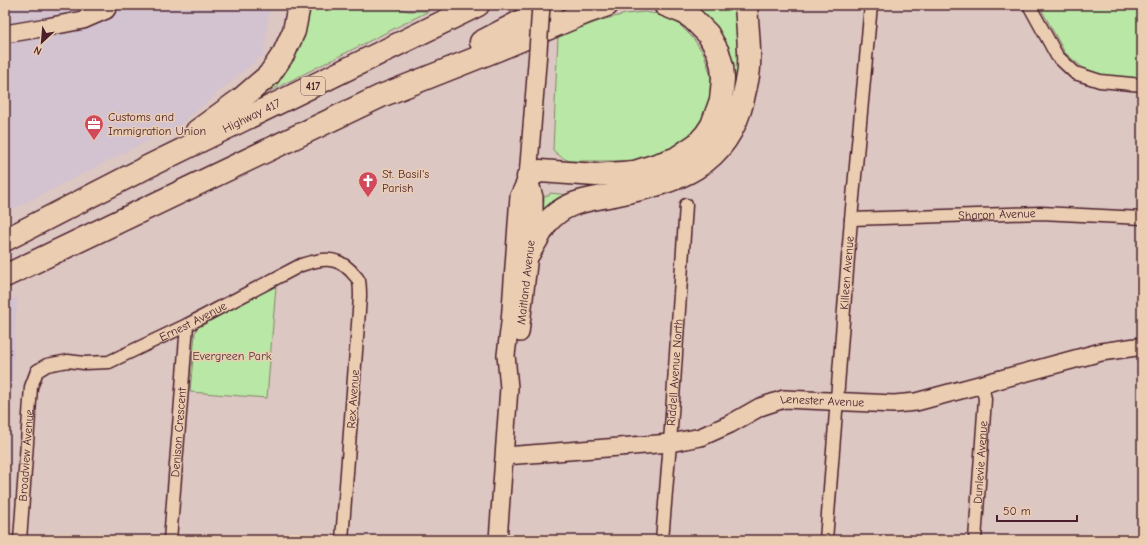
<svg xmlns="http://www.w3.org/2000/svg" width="1147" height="545" viewBox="0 0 1147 545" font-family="'Comic Neue',sans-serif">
<rect width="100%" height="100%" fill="#ddc7c3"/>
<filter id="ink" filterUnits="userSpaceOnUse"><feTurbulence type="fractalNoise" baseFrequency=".025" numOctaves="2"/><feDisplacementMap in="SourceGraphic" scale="8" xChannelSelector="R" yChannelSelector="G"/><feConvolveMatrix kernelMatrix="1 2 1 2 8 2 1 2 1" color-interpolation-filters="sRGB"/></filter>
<g filter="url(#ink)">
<g fill="#d3c2cf">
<path d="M 5,5 L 270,5 L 264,54 L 181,124 L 5,213 Z"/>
<path d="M 17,297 L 6,496 L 5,517 L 5,303 Z"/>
</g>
<g fill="#b9e7a5" stroke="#828368">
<path d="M 305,5 L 383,5 L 409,11 L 429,11 L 260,96 Z"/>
<path d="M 686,5 L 740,5 C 740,14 741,23 742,32 C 743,52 744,73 740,93 C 732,138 707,162 665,177 C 654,181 642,185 630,186 C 608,188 585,186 563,183 L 563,179 C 600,180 634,184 668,169 C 686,162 703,151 714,135 C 733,110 732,73 721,45 C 720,42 719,37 717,34 C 713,28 704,18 699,13 C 695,10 690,8 686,5 Z"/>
<path d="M 1039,5 L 1142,5 L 1142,79 L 1101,75 L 1082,67 L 1065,53 Z"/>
<path d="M 644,12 L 658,14 L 679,24 L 693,38 L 704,54 L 711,76 L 710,95 L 702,122 L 677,147 L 634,161 L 570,161 C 563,159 558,155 553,150 L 558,36 L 605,19 L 626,14 Z"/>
<path d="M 550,193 L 578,196 L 543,214 L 544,198 L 545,196 L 549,196 Z"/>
<path d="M 276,286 L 267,398 L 190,392 L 195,333 L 198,326 Z"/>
</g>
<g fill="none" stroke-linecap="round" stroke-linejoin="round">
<defs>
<g id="street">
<path d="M 1029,5 L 1057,56 L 1075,73 L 1100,81 L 1142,85"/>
<path id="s1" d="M 851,219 L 1041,213 L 1142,218"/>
<path id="s2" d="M 20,540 L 31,387 L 37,371 L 47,365 L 68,361 L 84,363 L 109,362 L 187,325 L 301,265 C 320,259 336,255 351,271 C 353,274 357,277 359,281 C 360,286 360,292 360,297 L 342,540"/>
<path id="s3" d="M 170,540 L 187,325"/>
<path id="s4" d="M 662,540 L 670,443 L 686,205"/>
<path id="s5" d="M 826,540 L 851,219 L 871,5"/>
<path id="s6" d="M 975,540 L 985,399 L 982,385"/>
</g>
<g id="secondary">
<path d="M 5,34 L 47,27 L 83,20 L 106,10 L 109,5"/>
<path id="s7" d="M 520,333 L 534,212 L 534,197 L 528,177"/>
<path id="s8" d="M 505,456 L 670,443 L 701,437 L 730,424 L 760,407 L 784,399 L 894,404 L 916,402 L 1101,352 L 1136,347 L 1142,347"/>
<path d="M 498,540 L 509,388 L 506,355 L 510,323 L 519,196 L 528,177 L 538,51"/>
</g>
<g id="highway">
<path d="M 481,42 L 552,5"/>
<path d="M 197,131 L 241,99 L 269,75 L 284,53 L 294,31 L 299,5"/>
<path d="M 528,177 L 540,171 L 596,175 L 635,172 L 675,159 L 697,144 L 706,134 L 712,125 L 721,100 L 723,79 L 722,66 L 718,52 L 708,34 L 693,19 L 685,13 L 665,5"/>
<path id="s9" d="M 5,240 L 149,166 L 478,5"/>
<path d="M 529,253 L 546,224 C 564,201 588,200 614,195 C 676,182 727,168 743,99 C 745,88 749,77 749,66 C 750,46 747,24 746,5"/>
<path d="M 5,276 L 381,96 L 497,50 L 587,12 L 607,5"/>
</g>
</defs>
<use href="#street" stroke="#4a1f2b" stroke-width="15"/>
<use href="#secondary" stroke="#4a1f2b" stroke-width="20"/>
<use href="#highway" stroke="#4a1f2b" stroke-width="25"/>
<use href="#street" stroke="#ebceb2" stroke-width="12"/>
<use href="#secondary" stroke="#ebceb2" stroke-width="17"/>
<use href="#highway" stroke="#ebceb2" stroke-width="22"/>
<defs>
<path id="secondary-bridge" d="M 538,51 L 541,5"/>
</defs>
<use href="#secondary-bridge" stroke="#4a1f2b" stroke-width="20" stroke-linecap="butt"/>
<use href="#secondary-bridge" stroke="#ebceb2" stroke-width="17"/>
</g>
</g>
<defs>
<symbol id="office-pin" viewBox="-11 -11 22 30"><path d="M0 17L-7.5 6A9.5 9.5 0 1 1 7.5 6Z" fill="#d1495b" stroke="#ebceb2"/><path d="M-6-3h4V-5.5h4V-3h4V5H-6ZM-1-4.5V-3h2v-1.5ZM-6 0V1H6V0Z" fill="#fff"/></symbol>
<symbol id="church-pin" viewBox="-11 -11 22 30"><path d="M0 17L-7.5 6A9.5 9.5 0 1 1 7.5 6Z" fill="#d1495b" stroke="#ebceb2"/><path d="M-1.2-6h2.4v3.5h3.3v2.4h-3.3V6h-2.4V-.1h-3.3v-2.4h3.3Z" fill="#fff"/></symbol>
</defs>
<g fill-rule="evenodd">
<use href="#office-pin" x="83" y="113" width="22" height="30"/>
<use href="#church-pin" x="357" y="170" width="22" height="30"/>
</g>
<g text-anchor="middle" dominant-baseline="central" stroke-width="3" stroke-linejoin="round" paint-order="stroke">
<rect fill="#ebceb2" stroke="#7a5454" stroke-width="1" x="301" y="77" width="24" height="18" rx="3"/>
<g font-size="11" font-weight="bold" fill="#4a1f2b">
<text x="313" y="86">417</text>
</g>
<g font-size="12" fill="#4a1f2b" stroke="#ebceb2">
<text stroke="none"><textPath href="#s9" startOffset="276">Highway 417</textPath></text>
<text stroke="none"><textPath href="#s1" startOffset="146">Sharon Avenue</textPath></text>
<text stroke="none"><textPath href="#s5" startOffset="268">Killeen Avenue</textPath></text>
<text stroke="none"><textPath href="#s7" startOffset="51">Maitland Avenue</textPath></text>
<text stroke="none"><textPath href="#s2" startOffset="338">Ernest Avenue</textPath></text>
<text stroke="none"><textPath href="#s4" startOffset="168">Riddell Avenue North</textPath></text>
<text transform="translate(353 399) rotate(-86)">Rex Avenue</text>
<text stroke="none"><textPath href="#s8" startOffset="327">Lenester Avenue</textPath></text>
<text stroke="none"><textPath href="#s3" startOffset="108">Denison Crescent</textPath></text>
<text stroke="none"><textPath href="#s2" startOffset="85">Broadview Avenue</textPath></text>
<text stroke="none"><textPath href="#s6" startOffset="78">Dunlevie Avenue</textPath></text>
</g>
<g font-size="12" fill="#4a1f2b" stroke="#ebceb2" text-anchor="start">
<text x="108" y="117">Customs and<tspan x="108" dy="14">Immigration Union</tspan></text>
<text x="382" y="174">St. Basil's<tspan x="382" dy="14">Parish</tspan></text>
</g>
<g font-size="12" fill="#553337" stroke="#ebceb2">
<text x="232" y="356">Evergreen Park</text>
</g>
</g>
<rect width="1147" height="545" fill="none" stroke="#ebceb2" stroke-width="20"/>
<rect x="10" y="10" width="1127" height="525" fill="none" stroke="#4a1f2b" stroke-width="1.5" filter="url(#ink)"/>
<g transform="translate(42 42) rotate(206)" stroke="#ebceb2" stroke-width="3" paint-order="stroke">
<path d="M0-3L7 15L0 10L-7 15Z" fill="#4a1f2b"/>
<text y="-6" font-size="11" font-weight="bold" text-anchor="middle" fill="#4a1f2b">N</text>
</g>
<path d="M997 515v6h80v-6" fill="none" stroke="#4a1f2b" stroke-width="2"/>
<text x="1003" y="515" font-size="12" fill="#4a1f2b" stroke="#ebceb2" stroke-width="3" paint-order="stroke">50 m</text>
</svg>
